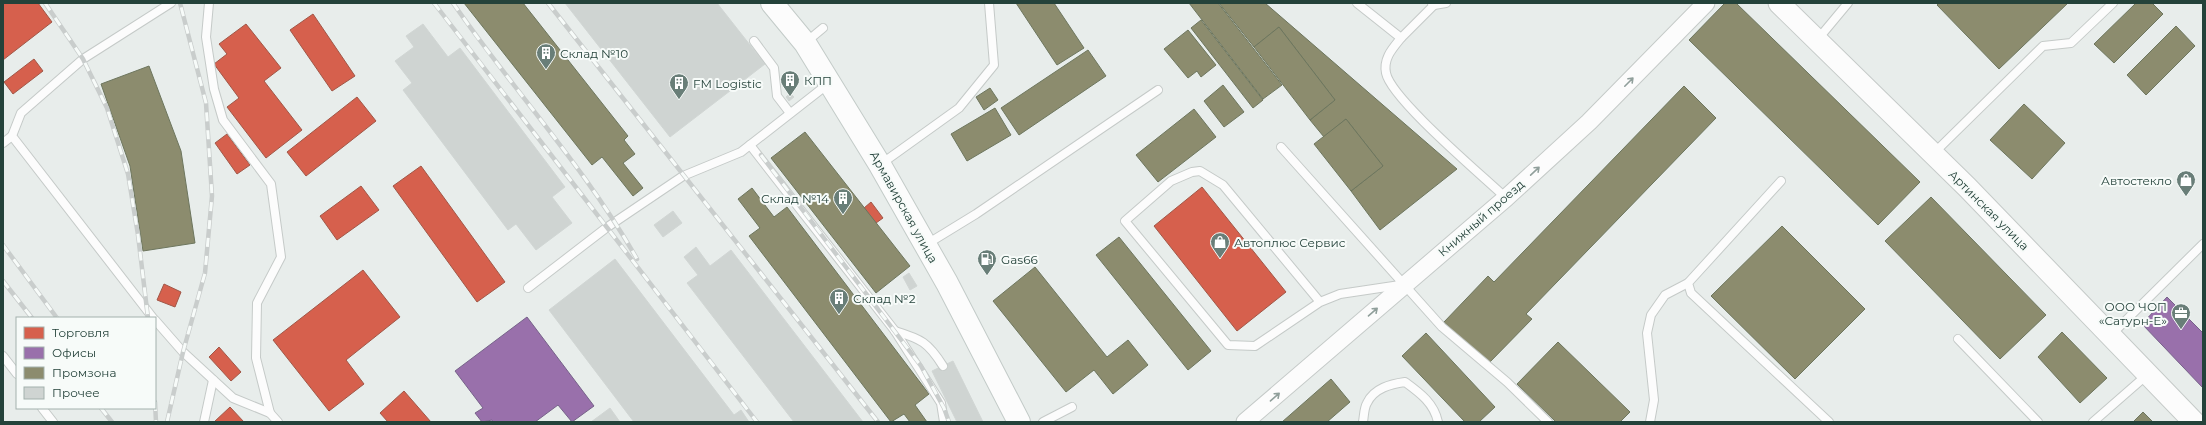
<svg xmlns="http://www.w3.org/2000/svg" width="2206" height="425" viewBox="0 0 2206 425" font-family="Montserrat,sans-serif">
<rect width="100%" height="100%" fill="#e8edeb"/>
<g fill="#d6604d" stroke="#a15747">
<path d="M 3,3 L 38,3 L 52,22 L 3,60 Z"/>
<path d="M 313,14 L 355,76 L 332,91 L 290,30 Z"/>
<path d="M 246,24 L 281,68 L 264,81 L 302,130 L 266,158 L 227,107 L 239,98 L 214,64 L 227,54 L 219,44 Z"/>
<path d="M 34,59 L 43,71 L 13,94 L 4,82 Z"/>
<path d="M 357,97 L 376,121 L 306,176 L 287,152 Z"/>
<path d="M 227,134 L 250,165 L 237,174 L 215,143 Z"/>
<path d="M 421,166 L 505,282 L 477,302 L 393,186 Z"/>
<path d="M 361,186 L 379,210 L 337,240 L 320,216 Z"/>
<path d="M 1202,187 L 1286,292 L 1237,331 L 1154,226 Z"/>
<path d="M 871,202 L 883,218 L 876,223 L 864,208 Z"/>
<path d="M 363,270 L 400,317 L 346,360 L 364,384 L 329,411 L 273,340 Z"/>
<path d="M 164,284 L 181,292 L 175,307 L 157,300 Z"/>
<path d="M 219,347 L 241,372 L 231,381 L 209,357 Z"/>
<path d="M 404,391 L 431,422 L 388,422 L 380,413 Z"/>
<path d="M 230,407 L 244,422 L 214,422 Z"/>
</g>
<g fill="#9970ab" stroke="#766289">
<path d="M 2167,297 L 2203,333 L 2203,388 L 2142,324 Z"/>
<path d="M 527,317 L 594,406 L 572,422 L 558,405 L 535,422 L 493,422 L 492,420 L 482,422 L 475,413 L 483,408 L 455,371 Z"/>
</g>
<g fill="#8c8c6e" stroke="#6d765e">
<path d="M 464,3 L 523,3 L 628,136 L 624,140 L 635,154 L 623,163 L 643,188 L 633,196 L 602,157 L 592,165 Z"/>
<path d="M 1016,3 L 1054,3 L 1084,48 L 1057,65 Z"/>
<path d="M 1189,3 L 1218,3 L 1282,85 L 1263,99 Z"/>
<path d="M 1219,3 L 1265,3 L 1457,169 L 1380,230 L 1351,191 L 1383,166 L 1346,119 L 1324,137 L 1310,120 L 1335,100 L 1279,27 L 1254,47 Z"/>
<path d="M 1725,3 L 1736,3 L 1920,182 L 1878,225 L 1689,40 Z"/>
<path d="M 1939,3 L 2068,3 L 1999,69 L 1937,5 Z"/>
<path d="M 2136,3 L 2152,3 L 2163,14 L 2114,63 L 2094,44 Z"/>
<path d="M 1201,20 L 1263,100 L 1253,108 L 1191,28 Z"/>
<path d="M 2176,26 L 2195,46 L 2146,95 L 2127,75 Z"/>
<path d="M 1279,27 L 1335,100 L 1310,120 L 1254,47 Z"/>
<path d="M 1188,30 L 1216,65 L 1201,77 L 1197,71 L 1188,78 L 1164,49 Z"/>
<path d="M 1088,50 L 1106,76 L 1019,135 L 1001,108 Z"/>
<path d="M 149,66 L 181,151 L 195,243 L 143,251 L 130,166 L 101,84 Z"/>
<path d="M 1223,85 L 1244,112 L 1224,127 L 1204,101 Z"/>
<path d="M 1684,86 L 1716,118 L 1526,314 L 1532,319 L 1488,364 L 1444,322 L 1488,276 L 1494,282 Z"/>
<path d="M 990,88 L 998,100 L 984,110 L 976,97 Z"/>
<path d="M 2024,104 L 2065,143 L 2032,179 L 1990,140 Z"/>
<path d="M 995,108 L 1011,135 L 967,161 L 951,134 Z"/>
<path d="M 1194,109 L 1216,137 L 1158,182 L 1136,155 Z"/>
<path d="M 1346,119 L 1383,166 L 1351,191 L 1314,144 Z"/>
<path d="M 805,132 L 910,266 L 876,293 L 771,158 Z"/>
<path d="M 752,188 L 774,217 L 787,207 L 929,394 L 915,405 L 927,422 L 910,422 L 904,414 L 891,422 L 749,236 L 760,228 L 738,199 Z"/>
<path d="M 1931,197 L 2046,315 L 2000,359 L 1885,241 Z"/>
<path d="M 1782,226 L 1865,309 L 1795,379 L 1711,296 Z"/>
<path d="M 1119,237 L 1211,351 L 1188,370 L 1096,255 Z"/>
<path d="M 1035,267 L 1107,357 L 1128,340 L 1148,365 L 1113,394 L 1094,370 L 1066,392 L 993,301 Z"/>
<path d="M 2062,332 L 2107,378 L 2080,403 L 2038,357 Z"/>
<path d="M 1426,333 L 1495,407 L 1479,422 L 1465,422 L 1402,356 Z"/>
<path d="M 1558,342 L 1630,412 L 1620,422 L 1556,422 L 1517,384 Z"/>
<path d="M 1331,379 L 1350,402 L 1327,422 L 1282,422 Z"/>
<path d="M 2143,412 L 2153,422 L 2133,422 Z"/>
</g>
<g fill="#cfd4d2" stroke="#d1d6d4">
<path d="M 565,3 L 717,3 L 765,64 L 670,137 Z"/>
<path d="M 423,24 L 448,57 L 460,48 L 565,187 L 552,197 L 572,223 L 536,250 L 516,224 L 508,230 L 403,90 L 412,83 L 395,61 L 414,47 L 406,36 Z"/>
<path d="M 790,93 L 794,97 L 789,101 L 786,97 Z"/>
<path d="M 673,211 L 682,223 L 663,237 L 654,225 Z"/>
<path d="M 696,247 L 710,266 L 731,250 L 863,422 L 794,422 L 687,283 L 698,275 L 684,257 Z"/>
<path d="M 615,259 L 734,415 L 741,410 L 749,422 L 634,422 L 549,310 Z"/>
<path d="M 909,273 L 917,286 L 910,290 L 903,277 Z"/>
<path d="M 953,361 L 983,422 L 957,422 L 932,371 Z"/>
<path d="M 610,408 L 620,422 L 591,422 Z"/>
</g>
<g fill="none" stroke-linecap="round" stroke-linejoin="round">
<defs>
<g id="service">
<path d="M 209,3 L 206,37 L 214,89 L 223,120 L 271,184 L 281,257 L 257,303 L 256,358 L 270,413"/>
<path d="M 1357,3 L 1401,38 L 1434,5"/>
<path d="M 1432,3 L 1434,5 L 1446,3"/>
<path d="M 1401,38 C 1393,48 1383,58 1386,73 C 1391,99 1483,176 1506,198"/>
<path d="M 1818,39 L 1848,3"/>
<path d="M 754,41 L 774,68 L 777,96 L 790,113"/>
<path d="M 805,43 L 823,28"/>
<path d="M 3,143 L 12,136"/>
<path d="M 750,145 L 895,331 L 941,403 L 944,422"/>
<path d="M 1281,147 L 1442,327 L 1507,382 L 1548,422"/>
<path d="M 1934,153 L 2043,46 L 2071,43 L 2113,3"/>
<path d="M 881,164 L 959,108 L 994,65 L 989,3"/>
<path d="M 1781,181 L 1688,283 L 1691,293 L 1829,422"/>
<path d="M 927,244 L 976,214 L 1158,90"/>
<path d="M 528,288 L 606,228 L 683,176 L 741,152 L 828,84"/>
<path d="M 1320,302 L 1223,185 L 1200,171 L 1192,172 L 1171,181 L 1125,221 L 1228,345 L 1255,346 L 1320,302 L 1340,294 L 1400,285"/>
<path d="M 153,318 L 12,136 L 21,113 L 83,59 L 171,3"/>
<path d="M 155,320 L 183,352 L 233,398 L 270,413 L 278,422"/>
<path d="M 895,331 C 921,339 928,342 943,366"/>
<path d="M 2111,335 L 2203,244"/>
<path d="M 1958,339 L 2038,422"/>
<path d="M 3,356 L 17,374"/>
<path d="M 42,408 L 53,422"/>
<path d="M 204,422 L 213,380"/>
<path d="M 1043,422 L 1072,407"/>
<path d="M 1363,422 C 1364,416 1364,408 1367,403 C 1374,388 1391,384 1405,382 C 1420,393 1434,403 1438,422"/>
<path d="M 1650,422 L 1654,400 L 1647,333 L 1651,315 L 1665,295 L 1688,283"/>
<path d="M 2093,422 L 2148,374"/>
</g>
<path id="minor" d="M 1245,422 L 1506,198 L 1589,122 L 1706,3"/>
<path id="tertiary" d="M 1779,3 L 1967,187 L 2194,422"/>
<path id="secondary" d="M 772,3 L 805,43 L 880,165 L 947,283 L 1019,422"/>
</defs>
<use href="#service" stroke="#c5cac8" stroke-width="10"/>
<use href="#minor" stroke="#c5cac8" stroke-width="19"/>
<use href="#tertiary" stroke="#c5cac8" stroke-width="23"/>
<use href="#secondary" stroke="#c3cbc8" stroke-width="24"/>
<use href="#service" stroke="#fcfcfc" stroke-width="8"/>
<use href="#minor" stroke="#fcfcfc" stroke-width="17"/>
<use href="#tertiary" stroke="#fcfcfc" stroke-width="21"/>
<use href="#secondary" stroke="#fcfcfc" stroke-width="22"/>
<defs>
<g id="rail">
<path d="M 45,3 L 83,59 L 107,108 L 128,174 L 138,235 L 148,318"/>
<path d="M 434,3 L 757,422"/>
<path d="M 453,3 C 513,90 585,167 637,259"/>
<path d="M 548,3 L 878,422"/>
<path d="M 761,155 L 921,366 L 944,408 L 949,422"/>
<path d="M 3,245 L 57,318"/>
<path d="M 3,281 L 32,318"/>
<path d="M 155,402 L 156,422"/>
<path d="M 101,408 L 112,422"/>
<path d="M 167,422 L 183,352 L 205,273 L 212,196 L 206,103 L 180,3"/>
</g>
</defs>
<use href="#rail" stroke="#c9cdcc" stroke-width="4.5"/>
<use href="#rail" stroke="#f7fbf9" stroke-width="3" stroke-dasharray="9" stroke-linecap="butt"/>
</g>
<defs><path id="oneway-shaft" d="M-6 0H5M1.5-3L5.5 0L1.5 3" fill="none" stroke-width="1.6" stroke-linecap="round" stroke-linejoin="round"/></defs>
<g stroke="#909f9b">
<use href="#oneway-shaft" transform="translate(1629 82) rotate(-45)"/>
<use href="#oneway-shaft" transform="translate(1535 171) rotate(-43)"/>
<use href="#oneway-shaft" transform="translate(1373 312) rotate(-41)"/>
<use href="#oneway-shaft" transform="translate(1275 397) rotate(-41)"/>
</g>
<defs>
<symbol id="building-pin" viewBox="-11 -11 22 30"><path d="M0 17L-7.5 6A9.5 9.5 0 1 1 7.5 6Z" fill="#697e78" stroke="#f7fbf9"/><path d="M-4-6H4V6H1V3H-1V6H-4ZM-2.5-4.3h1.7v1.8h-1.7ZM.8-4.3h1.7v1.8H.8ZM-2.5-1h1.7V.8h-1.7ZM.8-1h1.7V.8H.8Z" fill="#fff"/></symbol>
<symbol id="shop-pin" viewBox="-11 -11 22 30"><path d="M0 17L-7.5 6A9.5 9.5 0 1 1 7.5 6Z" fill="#697e78" stroke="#f7fbf9"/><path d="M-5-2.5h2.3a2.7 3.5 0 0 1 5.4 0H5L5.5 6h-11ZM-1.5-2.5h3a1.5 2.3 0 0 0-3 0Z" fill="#fff"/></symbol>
<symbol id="fuel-pin" viewBox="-11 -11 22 30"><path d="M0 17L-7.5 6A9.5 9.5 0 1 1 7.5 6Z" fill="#697e78" stroke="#f7fbf9"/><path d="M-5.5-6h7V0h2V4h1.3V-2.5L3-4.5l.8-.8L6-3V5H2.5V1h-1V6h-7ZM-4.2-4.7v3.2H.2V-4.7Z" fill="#fff"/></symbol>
<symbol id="office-pin" viewBox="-11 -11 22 30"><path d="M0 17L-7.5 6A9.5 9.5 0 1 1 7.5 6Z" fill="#697e78" stroke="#f7fbf9"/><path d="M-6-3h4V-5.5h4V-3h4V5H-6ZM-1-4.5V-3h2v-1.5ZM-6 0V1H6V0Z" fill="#fff"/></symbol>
</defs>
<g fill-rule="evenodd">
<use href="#building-pin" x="535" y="42" width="22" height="30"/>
<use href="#building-pin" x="779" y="69" width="22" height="30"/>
<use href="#building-pin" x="668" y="72" width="22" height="30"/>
<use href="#shop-pin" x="2175" y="169" width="22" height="30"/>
<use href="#building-pin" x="832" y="187" width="22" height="30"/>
<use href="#shop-pin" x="1209" y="231" width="22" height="30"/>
<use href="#fuel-pin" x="976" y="248" width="22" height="30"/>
<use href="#building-pin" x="828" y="287" width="22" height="30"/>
<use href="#office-pin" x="2170" y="302" width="22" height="30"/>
</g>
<g text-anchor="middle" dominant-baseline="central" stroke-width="4" stroke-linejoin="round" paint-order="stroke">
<g font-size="12" fill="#24423a" stroke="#f7fbf9" text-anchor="start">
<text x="560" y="53">Склад №10</text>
<text x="804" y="80">КПП</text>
<text x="693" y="83">FM Logistic</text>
<text x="2172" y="180" text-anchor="end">Автостекло</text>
<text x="829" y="198" text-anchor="end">Склад №14</text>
<text x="1234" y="242">Автоплюс Сервис</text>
<text x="1001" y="259">Gas66</text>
<text x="853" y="298">Склад №2</text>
<text x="2167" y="306" text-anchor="end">ООО ЧОП<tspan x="2167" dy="14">«Сатурн-Е»</tspan></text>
</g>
<g font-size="12" fill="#24423a" stroke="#f7fbf9">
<text transform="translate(904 207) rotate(61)">Армавирская улица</text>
<text transform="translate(1989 210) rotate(45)">Артинская улица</text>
<text transform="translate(1481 218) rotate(-41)">Книжный проезд</text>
</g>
</g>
<rect width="2206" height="425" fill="none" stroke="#24423a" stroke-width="8"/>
<rect x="16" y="317" width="140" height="92" fill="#f7fbf9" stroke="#a3b1ad"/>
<rect x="24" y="327" width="20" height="12" fill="#d6604d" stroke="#a3b1ad"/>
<text x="52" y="337" font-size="12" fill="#24423a">Торговля</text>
<rect x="24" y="347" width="20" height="12" fill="#9970ab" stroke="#a3b1ad"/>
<text x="52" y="357" font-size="12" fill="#24423a">Офисы</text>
<rect x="24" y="367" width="20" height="12" fill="#8c8c6e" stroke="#a3b1ad"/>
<text x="52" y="377" font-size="12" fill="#24423a">Промзона</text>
<rect x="24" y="387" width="20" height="12" fill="#cfd4d2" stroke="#a3b1ad"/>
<text x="52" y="397" font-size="12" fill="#24423a">Прочее</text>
</svg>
